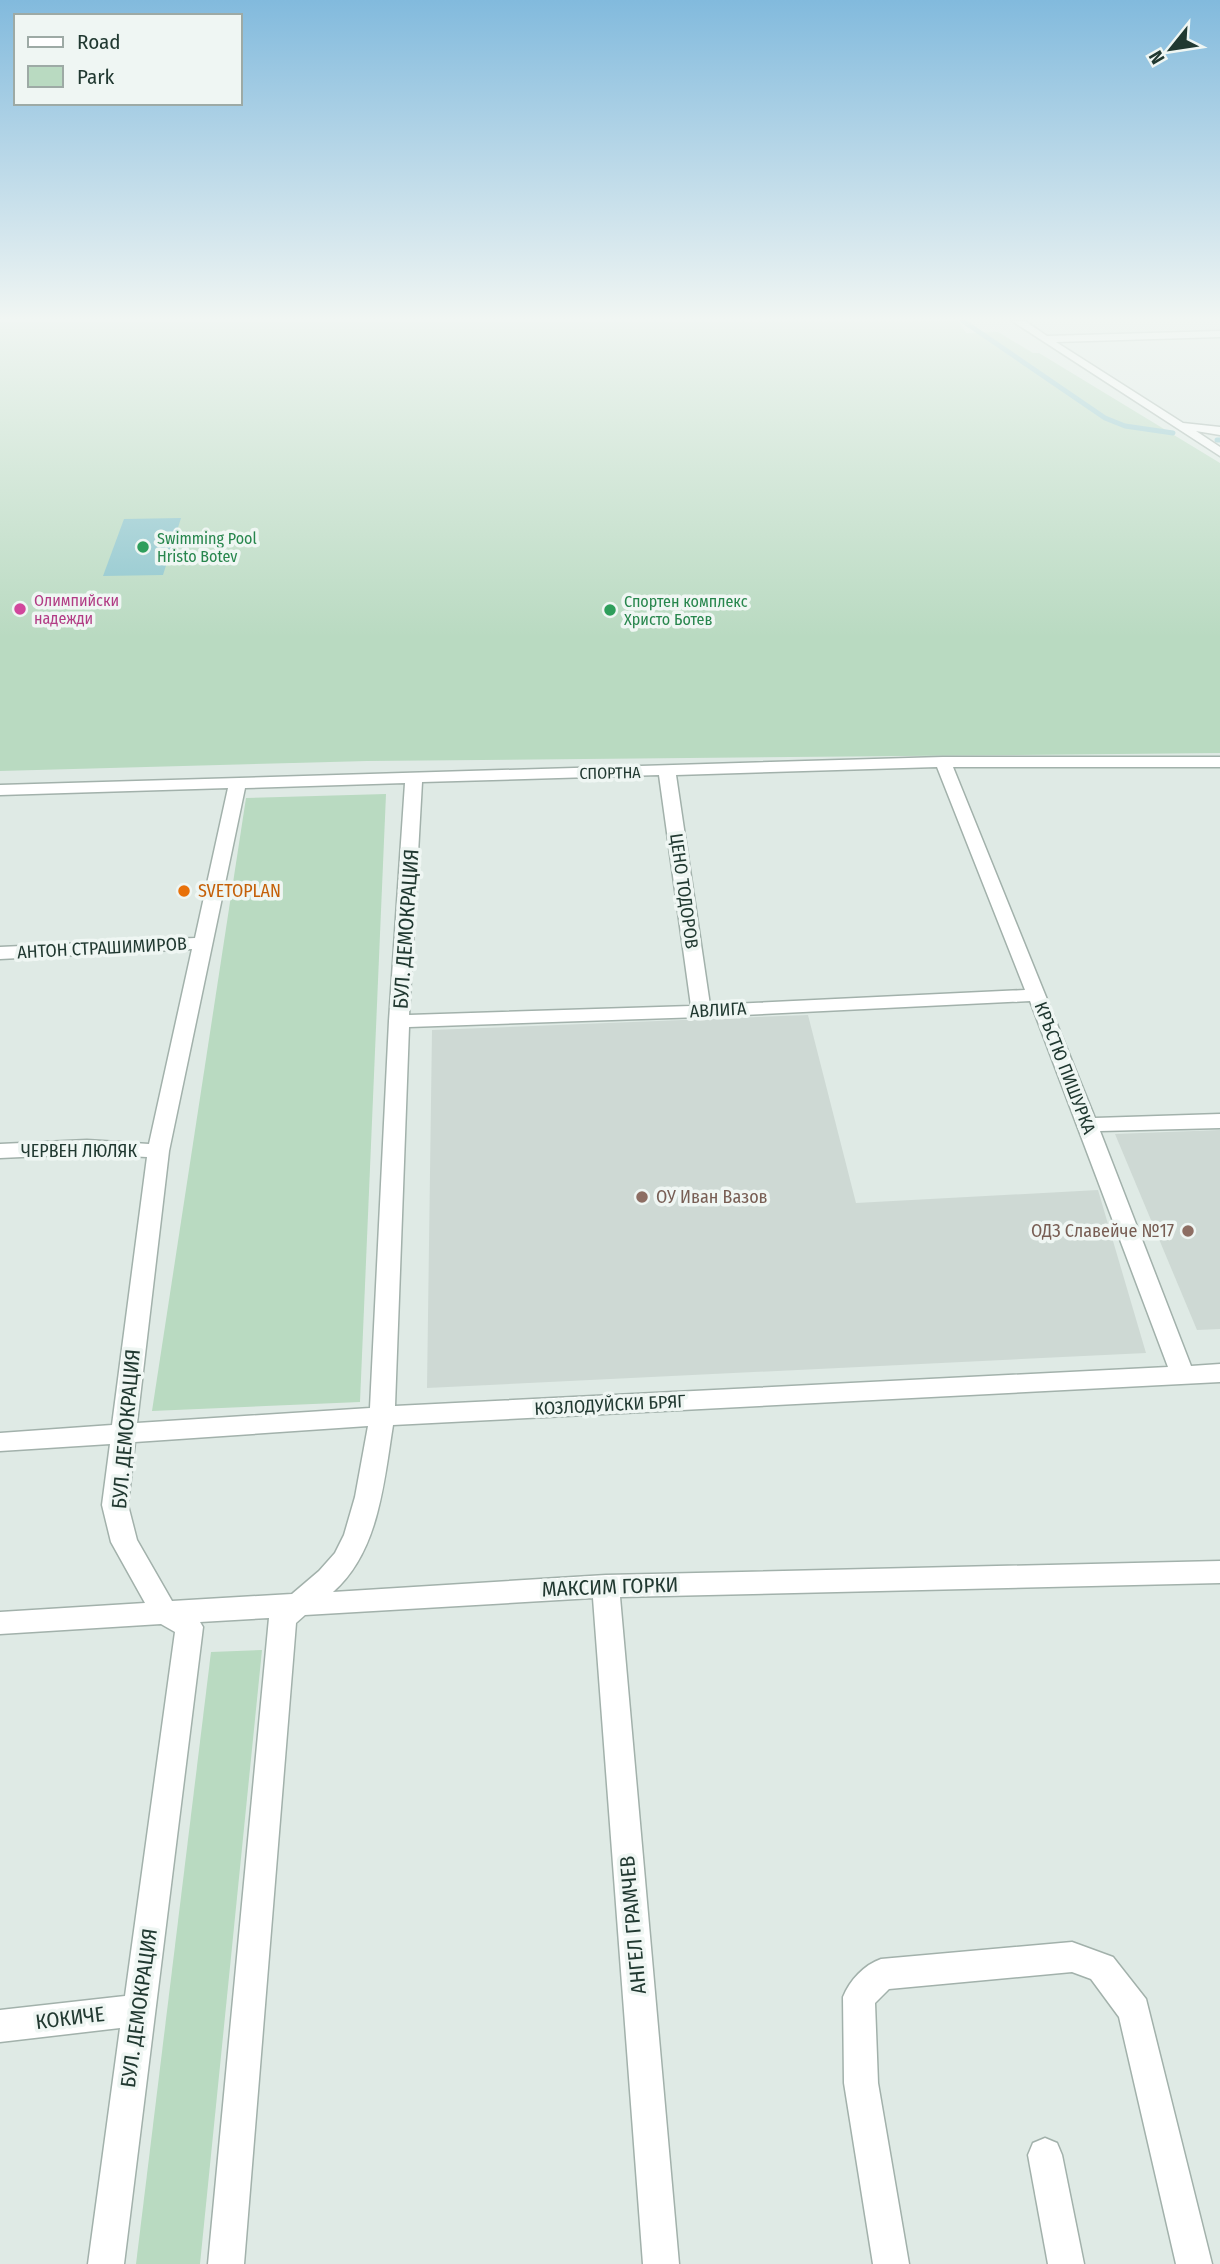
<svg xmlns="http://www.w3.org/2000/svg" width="1220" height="2264" viewBox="0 0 1220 2264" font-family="'Fira Sans Condensed',sans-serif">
<rect width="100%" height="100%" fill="#dfeae5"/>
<g fill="#ced9d4">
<path d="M 808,1015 L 856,1203 L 1098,1190 L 1146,1353 L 427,1388 L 432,1030 Z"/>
<path d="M 1220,1130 L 1220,1329 L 1197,1330 L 1115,1134 Z"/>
</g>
<g fill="#b9dac1">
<path d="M 958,321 L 966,333 L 998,332 L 1033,353 L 1039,353 L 1220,463 L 1220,753 L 367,761 L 0,771 L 0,322 Z"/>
<path d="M 386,794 L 360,1402 L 152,1411 L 246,798 Z"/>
<path d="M 262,1650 L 200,2264 L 136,2264 L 211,1652 Z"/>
</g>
<path fill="#8ac4cc" d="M 181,518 L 163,575 L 103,576 L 124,519 Z"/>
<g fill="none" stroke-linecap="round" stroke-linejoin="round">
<g stroke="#8ac4cc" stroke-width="5">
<path d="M 963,321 L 1105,418 L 1125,426 L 1173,433"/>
<path d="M 1217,440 L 1220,440"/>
</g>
<defs>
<g id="minor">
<path d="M 1012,321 L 1025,321 L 1047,336 L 1220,331 L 1220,337 L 1056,342 L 1183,423 L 1220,427 L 1220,435 L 1196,431 L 1220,447 L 1220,456 Z"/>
<path d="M 943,757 L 1220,757 L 1220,767 L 953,767 L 1095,1118 L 1220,1114 L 1220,1128 L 1100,1131 L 1191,1366 L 1220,1364 L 1220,1382 L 393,1425 C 384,1481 379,1552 333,1592 L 606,1575 L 1220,1561 L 1220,1583 L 620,1597 L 679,2264 L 643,2264 L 593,1598 L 305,1615 L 296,1623 L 244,2264 L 208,2264 L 269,1618 L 200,1622 L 203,1627 L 124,2264 L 88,2264 L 120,2028 L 0,2042 L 0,2010 L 125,1996 L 175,1632 L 161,1624 L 0,1634 L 0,1612 L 145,1603 L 111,1542 L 102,1505 L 110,1444 L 0,1451 L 0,1433 L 112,1425 L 147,1157 L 87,1154 L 0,1158 L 0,1144 L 87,1140 L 149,1144 L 192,949 L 0,959 L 0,947 L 195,938 L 228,788 L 0,795 L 0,785 ZM 937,767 L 1025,990 L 710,1005 L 676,775 ZM 659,775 L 691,1006 L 409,1015 L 422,782 ZM 405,783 L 389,1021 L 370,1408 L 137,1423 L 169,1151 L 245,788 ZM 1030,1001 L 1168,1367 L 395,1406 L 409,1027 L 701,1017 ZM 368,1426 L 355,1497 L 344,1535 L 335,1553 L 319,1571 L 292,1594 L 172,1601 L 137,1540 L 128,1505 L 135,1442 Z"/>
<path d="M 1072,1942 L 1113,1957 L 1146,1999 L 1212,2264 L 1176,2264 L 1119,2017 L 1091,1979 L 1072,1972 L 889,1989 L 875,2003 L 878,2083 L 909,2264 L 873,2264 L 844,2083 L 843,1997 C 850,1980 864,1965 881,1959 Z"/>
<path d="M 1045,2138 L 1057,2143 L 1062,2155 L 1084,2264 L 1048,2264 L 1028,2155 L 1033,2143 Z"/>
</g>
</defs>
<use href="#minor" stroke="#a2b1ab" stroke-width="3"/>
<use href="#minor" fill="#fff" fill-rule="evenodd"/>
</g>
<linearGradient id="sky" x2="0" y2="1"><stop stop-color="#82badd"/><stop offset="0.5" stop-color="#f1f6f3"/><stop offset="1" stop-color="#f1f6f3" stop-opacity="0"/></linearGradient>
<rect width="1220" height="638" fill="url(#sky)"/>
<g fill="#2e9e5b" stroke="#eff6f3" stroke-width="2.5">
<circle cx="143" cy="547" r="7"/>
<circle cx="610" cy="610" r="7"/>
</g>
<circle fill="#d1479c" stroke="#eff6f3" stroke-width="2.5" cx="20" cy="609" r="7"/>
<circle fill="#e8710a" stroke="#eff6f3" stroke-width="2.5" cx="184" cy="891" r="7"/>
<g fill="#8d6e63" stroke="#eff6f3" stroke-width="2.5">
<circle cx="642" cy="1197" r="7"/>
<circle cx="1188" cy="1231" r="7"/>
</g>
<g text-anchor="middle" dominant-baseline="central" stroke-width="7" stroke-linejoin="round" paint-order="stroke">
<g font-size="16" fill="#27864d" stroke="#eff6f3" text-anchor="start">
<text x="157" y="538">Swimming Pool<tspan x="157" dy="18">Hristo Botev</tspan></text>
<text x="624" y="601">Спортен комплекс<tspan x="624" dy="18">Христо Ботев</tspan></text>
</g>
<g font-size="16" fill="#b23c85" stroke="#eff6f3" text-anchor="start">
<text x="34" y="600">Олимпийски<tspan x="34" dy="18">надежди</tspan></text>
</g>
<g font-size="16" fill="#213931" stroke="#eff6f3">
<text transform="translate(610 773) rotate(-1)">СПОРТНА</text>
</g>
<g font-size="18" fill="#c56008" stroke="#eff6f3" text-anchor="start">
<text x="198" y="891">SVETOPLAN</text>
</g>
<g font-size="18" fill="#213931" stroke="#eff6f3">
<text transform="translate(684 891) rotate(82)">ЦЕНО ТОДОРОВ</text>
<text transform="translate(102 948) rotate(-3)">АНТОН СТРАШИМИРОВ</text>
<text transform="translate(718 1010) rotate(-3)">АВЛИГА</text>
<text transform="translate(1065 1068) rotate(69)">КРЪСТЮ ПИШУРКА</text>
<text x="79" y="1151">ЧЕРВЕН ЛЮЛЯК</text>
<text transform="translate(610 1405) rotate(-3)">КОЗЛОДУЙСКИ БРЯГ</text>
</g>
<g font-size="18" fill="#785e54" stroke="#eff6f3" text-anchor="start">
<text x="656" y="1197">ОУ Иван Вазов</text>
<text x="1174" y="1231" text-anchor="end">ОДЗ Славейче №17</text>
</g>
<g font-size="21" fill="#213931" stroke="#eff6f3">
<text transform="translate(406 929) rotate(-86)">БУЛ. ДЕМОКРАЦИЯ</text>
<text transform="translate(126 1429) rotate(-85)">БУЛ. ДЕМОКРАЦИЯ</text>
<text transform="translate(610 1587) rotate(-2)">МАКСИМ ГОРКИ</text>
<text transform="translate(633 1925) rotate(-95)">АНГЕЛ ГРАМЧЕВ</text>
<text transform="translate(139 2008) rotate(-82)">БУЛ. ДЕМОКРАЦИЯ</text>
<text transform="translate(70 2018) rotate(-7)">КОКИЧЕ</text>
</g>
</g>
<rect x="14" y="14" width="228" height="91" fill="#eff6f3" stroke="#9daaa5" stroke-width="2"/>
<rect x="28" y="37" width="35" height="10" fill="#ffffff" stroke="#9daaa5" stroke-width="2"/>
<text x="77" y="49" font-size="21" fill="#213931">Road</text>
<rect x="28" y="66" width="35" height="21" fill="#b9dac1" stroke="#9daaa5" stroke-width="2"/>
<text x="77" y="84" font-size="21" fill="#213931">Park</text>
<g transform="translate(1171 49) rotate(240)" stroke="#eff6f3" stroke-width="5" paint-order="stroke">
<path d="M0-5L12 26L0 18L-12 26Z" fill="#213931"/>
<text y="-10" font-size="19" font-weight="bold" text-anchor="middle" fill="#213931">N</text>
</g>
</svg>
